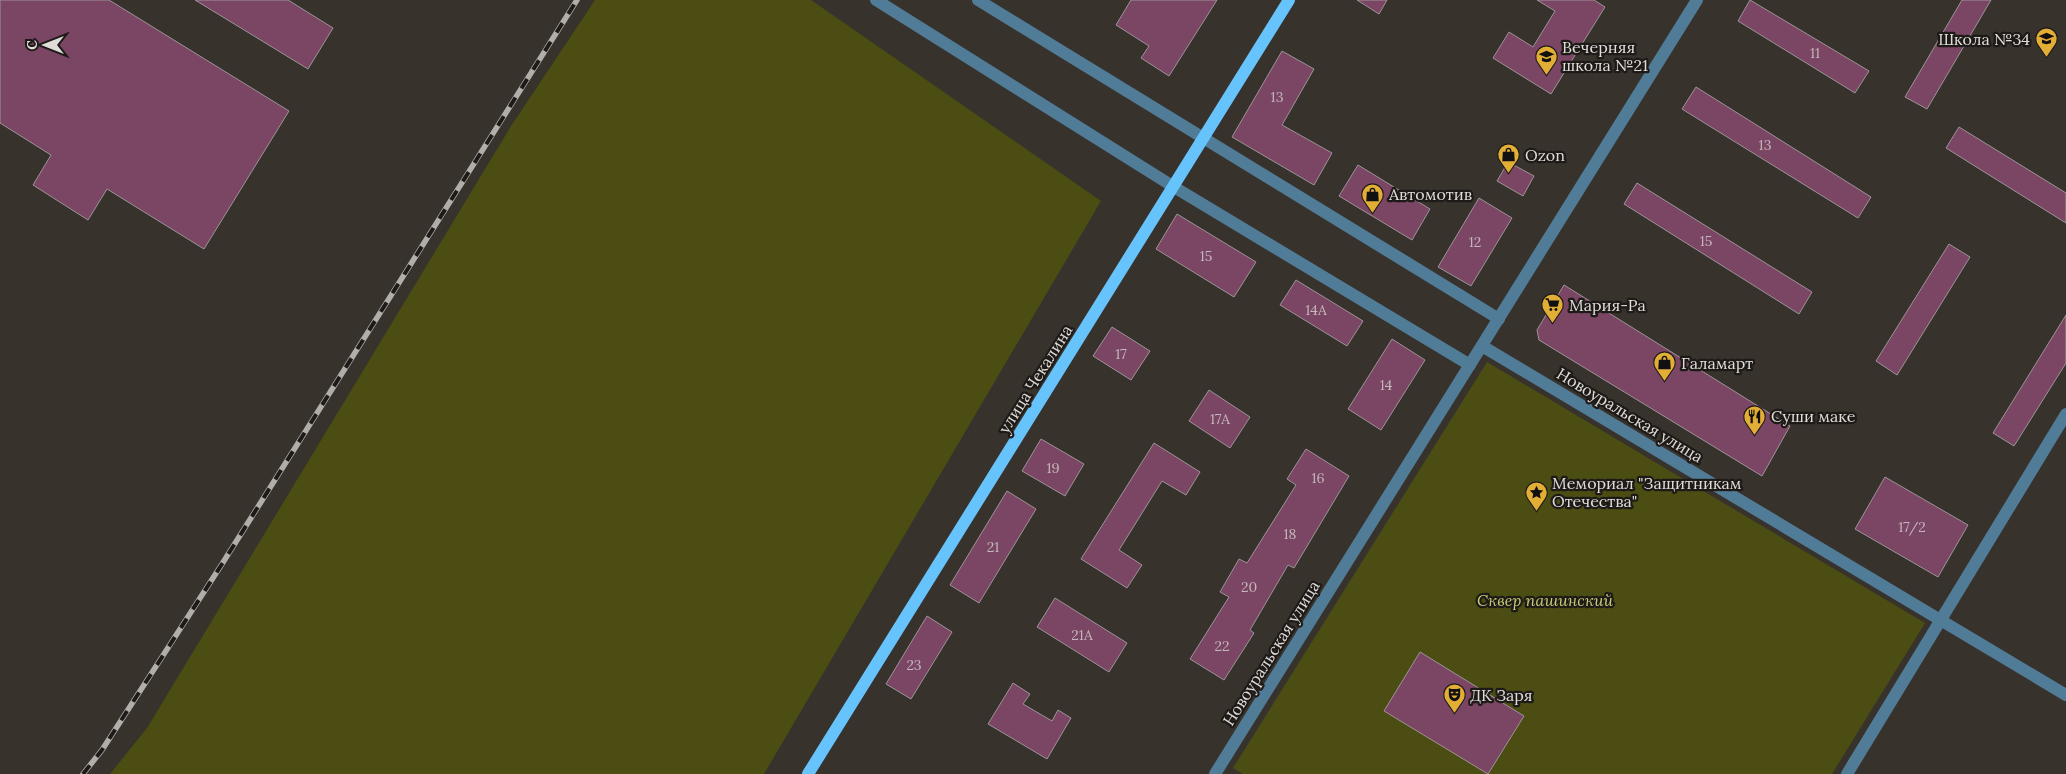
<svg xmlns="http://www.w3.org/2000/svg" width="2066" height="774" viewBox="0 0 2066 774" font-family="Lora,serif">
<rect width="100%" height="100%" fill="#37322c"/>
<g fill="#4c4d13">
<path d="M 595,0 L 811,0 L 1101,201 L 764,774 L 110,774 L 147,728 L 511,126 Z"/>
<path d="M 1487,362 L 1925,623 L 1832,774 L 1243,774 L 1233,768 Z"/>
</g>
<g fill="#7a4663" stroke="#9d9498">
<path d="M 0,0 L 109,0 L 289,111 L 204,249 L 107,189 L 88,220 L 33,185 L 51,155 L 0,123 Z"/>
<path d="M 195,0 L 288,0 L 333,28 L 308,69 Z"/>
<path d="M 1131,0 L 1217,0 L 1169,76 L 1141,58 L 1149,46 L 1116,25 Z"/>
<path d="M 1357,0 L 1387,0 L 1379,14 Z"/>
<path d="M 1537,0 L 1594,0 L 1605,7 L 1551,94 L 1493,58 L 1509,32 L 1533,47 L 1555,11 Z"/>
<path d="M 1750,0 L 1869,71 L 1855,93 L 1738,21 Z"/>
<path d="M 1962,0 L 1991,0 L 1927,109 L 1905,97 Z"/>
<path d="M 1282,51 L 1314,69 L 1282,125 L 1332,153 L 1314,185 L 1232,137 Z"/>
<path d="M 1696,87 L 1871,197 L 1858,218 L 1682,109 Z"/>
<path d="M 1959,127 L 2066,193 L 2066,223 L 1946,148 Z"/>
<path d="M 1508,162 L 1534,176 L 1523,196 L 1497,181 Z"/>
<path d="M 1358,165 L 1430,209 L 1412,240 L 1339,196 Z"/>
<path d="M 1637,183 L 1812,292 L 1799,314 L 1624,204 Z"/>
<path d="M 1479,198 L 1512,218 L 1471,286 L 1438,267 Z"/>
<path d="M 1177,214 L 1256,262 L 1234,297 L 1156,249 Z"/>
<path d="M 1949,244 L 1970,257 L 1897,375 L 1876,361 Z"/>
<path d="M 1296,280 L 1363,321 L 1347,346 L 1280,305 Z"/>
<path d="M 1564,285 L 1790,426 L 1762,476 L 1539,340 L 1537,330 Z"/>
<path d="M 2066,315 L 2066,363 L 2014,446 L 1993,433 Z"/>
<path d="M 1112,327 L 1150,351 L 1131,380 L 1093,356 Z"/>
<path d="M 1392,339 L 1425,360 L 1381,430 L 1348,409 Z"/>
<path d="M 1209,390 L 1250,417 L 1230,448 L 1189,421 Z"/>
<path d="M 1041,439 L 1084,464 L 1065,496 L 1022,471 Z"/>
<path d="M 1154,443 L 1200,472 L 1186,495 L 1162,481 L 1119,550 L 1142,565 L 1127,588 L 1081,559 Z"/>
<path d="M 1306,449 L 1349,476 L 1294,568 L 1288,565 L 1250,630 L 1254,633 L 1224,680 L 1190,659 L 1229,597 L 1220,592 L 1239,559 L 1247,563 L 1296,485 L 1287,479 Z"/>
<path d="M 1885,477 L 1968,525 L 1938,577 L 1855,529 Z"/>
<path d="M 1007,491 L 1036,509 L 979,603 L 950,585 Z"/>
<path d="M 1055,598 L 1127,643 L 1109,672 L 1037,627 Z"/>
<path d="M 927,616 L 952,632 L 911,699 L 886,684 Z"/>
<path d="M 1420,652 L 1524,716 L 1488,774 L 1384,711 Z"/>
<path d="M 1013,683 L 1030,694 L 1023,704 L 1052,721 L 1058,710 L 1071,718 L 1047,759 L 988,724 Z"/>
</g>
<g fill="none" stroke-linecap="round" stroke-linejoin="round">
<g stroke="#517c97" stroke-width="12">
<path d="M 876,0 L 1174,187 L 1470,365"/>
<path d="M 978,0 L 1499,319"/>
<path d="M 1482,346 L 2066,695"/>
<path d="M 1215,774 L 1697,0"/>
<path d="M 1847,774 L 2066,414"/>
</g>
<path stroke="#66c3fc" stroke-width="12" d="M 808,774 L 1289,0"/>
<defs>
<path id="rail" d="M 83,774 L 102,750 L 222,564 L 577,0"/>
</defs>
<use href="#rail" stroke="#b1aea9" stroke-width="5.5"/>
<use href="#rail" stroke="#1d1a18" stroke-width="4" stroke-dasharray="11" stroke-linecap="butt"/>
</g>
<defs>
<symbol id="school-pin" viewBox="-11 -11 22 30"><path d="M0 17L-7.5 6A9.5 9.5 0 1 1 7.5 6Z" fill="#e3ae35" stroke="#1d1a18"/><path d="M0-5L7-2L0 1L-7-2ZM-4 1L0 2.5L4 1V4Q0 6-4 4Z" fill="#111"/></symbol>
<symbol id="shop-pin" viewBox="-11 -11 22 30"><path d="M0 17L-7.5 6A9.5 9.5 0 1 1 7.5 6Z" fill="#e3ae35" stroke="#1d1a18"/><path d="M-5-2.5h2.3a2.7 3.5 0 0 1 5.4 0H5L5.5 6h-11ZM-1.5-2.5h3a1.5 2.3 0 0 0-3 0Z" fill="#111"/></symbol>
<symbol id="supermarket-pin" viewBox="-11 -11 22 30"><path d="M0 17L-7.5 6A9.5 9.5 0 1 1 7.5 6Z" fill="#e3ae35" stroke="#1d1a18"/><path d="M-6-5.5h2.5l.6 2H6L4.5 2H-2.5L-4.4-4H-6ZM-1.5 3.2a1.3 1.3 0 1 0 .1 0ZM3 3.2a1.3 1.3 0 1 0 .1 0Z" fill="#111"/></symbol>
<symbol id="restaurant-pin" viewBox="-11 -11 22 30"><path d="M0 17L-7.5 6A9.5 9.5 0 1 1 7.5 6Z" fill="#e3ae35" stroke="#1d1a18"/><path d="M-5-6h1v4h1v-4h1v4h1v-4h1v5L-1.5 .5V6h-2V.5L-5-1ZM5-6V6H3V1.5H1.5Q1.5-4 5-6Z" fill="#111"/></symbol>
<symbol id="sight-pin" viewBox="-11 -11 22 30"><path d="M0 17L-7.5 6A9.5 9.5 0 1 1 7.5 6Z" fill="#e3ae35" stroke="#1d1a18"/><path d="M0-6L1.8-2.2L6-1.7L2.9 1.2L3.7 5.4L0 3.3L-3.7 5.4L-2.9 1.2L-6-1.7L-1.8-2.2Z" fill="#111"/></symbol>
<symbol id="theatre-pin" viewBox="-11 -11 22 30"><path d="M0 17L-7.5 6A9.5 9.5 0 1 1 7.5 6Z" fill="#e3ae35" stroke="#1d1a18"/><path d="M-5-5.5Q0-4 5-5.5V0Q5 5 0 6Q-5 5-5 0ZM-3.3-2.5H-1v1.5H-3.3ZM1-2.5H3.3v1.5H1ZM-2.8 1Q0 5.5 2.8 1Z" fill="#111"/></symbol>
</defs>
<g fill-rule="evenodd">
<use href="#school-pin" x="2034" y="26" width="25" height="34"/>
<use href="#school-pin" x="1534" y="44" width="25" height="34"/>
<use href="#shop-pin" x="1496" y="142" width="25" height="34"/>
<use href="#shop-pin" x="1360" y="182" width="25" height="34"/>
<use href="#supermarket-pin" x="1540" y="292" width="25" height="34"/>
<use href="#shop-pin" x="1652" y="350" width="25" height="34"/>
<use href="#restaurant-pin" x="1742" y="404" width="25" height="34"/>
<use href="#sight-pin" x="1524" y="480" width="25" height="34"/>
<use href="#theatre-pin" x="1442" y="682" width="25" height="34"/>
</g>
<g text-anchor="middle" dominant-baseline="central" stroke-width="4.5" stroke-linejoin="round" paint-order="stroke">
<g font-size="14" fill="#c6b7bc">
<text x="1815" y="53">11</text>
<text x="1277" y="97">13</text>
<text x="1765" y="145">13</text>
<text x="1706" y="241">15</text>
<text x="1475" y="242">12</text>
<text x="1206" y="256">15</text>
<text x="1316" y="310">14А</text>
<text x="1121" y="354">17</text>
<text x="1386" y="385">14</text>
<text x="1220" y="419">17А</text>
<text x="1053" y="468">19</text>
<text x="1318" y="478">16</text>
<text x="1912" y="527">17/2</text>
<text x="1290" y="534">18</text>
<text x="993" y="547">21</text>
<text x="1249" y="587">20</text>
<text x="1082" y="635">21А</text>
<text x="1222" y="646">22</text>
<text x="914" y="665">23</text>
</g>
<g font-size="16" fill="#e0ddd9" stroke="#1d1a18" text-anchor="start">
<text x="2030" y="39" text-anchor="end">Школа №34</text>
<text x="1562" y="47">Вечерняя<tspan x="1562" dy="18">школа №21</tspan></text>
<text x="1525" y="155">Ozon</text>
<text x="1389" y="194">Автомотив</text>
<text x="1569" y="305">Мария-Ра</text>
<text x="1681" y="363">Галамарт</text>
<text x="1771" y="416">Суши маке</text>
<text x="1552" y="483">Мемориал "Защитникам<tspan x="1552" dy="18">Отечества"</tspan></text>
<text x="1470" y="695">ДК Заря</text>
</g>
<g font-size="16" fill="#e0ddd9" stroke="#1d1a18">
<text transform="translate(1035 379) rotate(-58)">улица Чекалина</text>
<text transform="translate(1630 415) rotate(31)">Новоуральская улица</text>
<text transform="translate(1271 653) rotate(-58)">Новоуральская улица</text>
</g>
<g font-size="16" font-style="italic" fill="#cacc74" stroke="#1d1a18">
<text x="1545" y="600">Сквер пашинский</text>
</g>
</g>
<g transform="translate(45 45) rotate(270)" stroke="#1d1a18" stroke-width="4" paint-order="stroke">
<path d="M0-4L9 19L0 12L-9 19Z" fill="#e0ddd9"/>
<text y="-8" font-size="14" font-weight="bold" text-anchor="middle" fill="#e0ddd9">С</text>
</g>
</svg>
